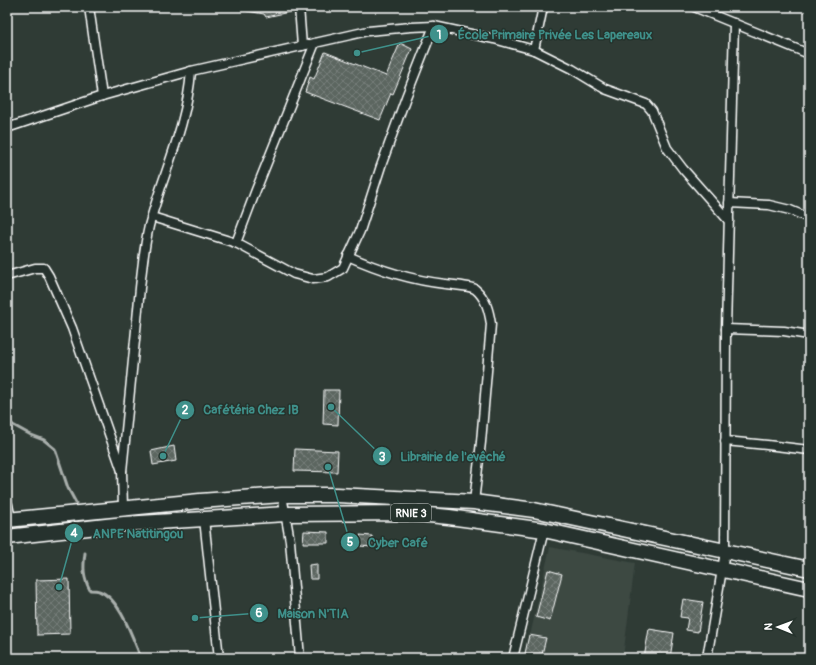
<svg xmlns="http://www.w3.org/2000/svg" width="816" height="665" viewBox="0 0 816 665" font-family="Pangolin,sans-serif">
<defs>
<pattern id="building-cross-hatch" width="8" height="8" patternUnits="userSpaceOnUse"><rect width="8" height="8" fill="#5b6661"/><path d="M0 0l8 8M0 8l8-8" fill="none" stroke="#747d79"/></pattern>
</defs>
<rect width="100%" height="100%" fill="#2f3b35"/>
<filter id="ink" filterUnits="userSpaceOnUse"><feTurbulence type="fractalNoise" baseFrequency=".025" numOctaves="2"/><feDisplacementMap in="SourceGraphic" scale="8" xChannelSelector="R" yChannelSelector="G"/><feConvolveMatrix kernelMatrix="1 2 1 2 8 2 1 2 1" color-interpolation-filters="sRGB"/></filter>
<g filter="url(#ink)">
<path fill="#3c4842" d="M 550,547 L 635,563 L 623,658 L 525,658 Z"/>
<g fill="none" stroke-linecap="round" stroke-linejoin="round">
<g stroke="#a9afac" stroke-width="3">
<path d="M 7,419 L 13,425 L 31,435 L 44,440 L 55,449 L 68,488 L 76,503"/>
<path d="M 85,553 C 83,568 83,577 90,590 C 93,590 97,590 99,591 C 120,598 133,639 141,658"/>
</g>
</g>
<g fill="url(#building-cross-hatch)" stroke="#fff">
<path d="M 248,7 L 294,7 L 294,11 L 266,17 L 264,14 L 247,11 Z"/>
<path d="M 400,43 L 412,49 L 393,94 L 391,93 L 380,120 L 305,92 L 310,77 L 314,79 L 325,52 L 386,76 Z"/>
<path d="M 324,390 L 339,390 L 338,425 L 323,424 Z"/>
<path d="M 174,446 L 176,461 L 153,465 L 151,451 Z"/>
<path d="M 295,449 L 338,451 L 337,472 L 294,471 Z"/>
<path d="M 304,531 L 328,532 L 328,543 L 303,543 Z"/>
<path d="M 360,535 L 372,536 L 372,547 L 360,546 Z"/>
<path d="M 317,564 L 317,579 L 310,579 L 309,565 Z"/>
<path d="M 548,570 L 562,574 L 550,621 L 536,617 Z"/>
<path d="M 69,579 L 70,634 L 37,635 L 36,580 Z"/>
<path d="M 683,599 L 703,602 L 698,632 L 686,630 L 688,618 L 680,617 Z"/>
<path d="M 649,629 L 674,633 L 670,658 L 644,658 Z"/>
<path d="M 529,635 L 546,638 L 541,658 L 524,658 Z"/>
</g>
<g fill="none" stroke-linecap="round" stroke-linejoin="round">
<defs>
<g id="minor">
<path d="M 89,7 L 102,96"/>
<path d="M 299,7 L 302,46"/>
<path d="M 694,7 L 809,54"/>
<path d="M 534,50 L 543,7"/>
<path d="M 7,128 L 102,96 L 191,71 L 368,31 L 411,27 L 434,26 L 494,39 L 534,50 L 572,69 L 605,89 L 646,104 L 652,111 L 667,148 L 683,169 L 729,221"/>
<path d="M 729,203 L 769,205 L 790,210 L 809,218"/>
<path d="M 152,217 L 236,243 L 294,274 L 313,279 L 328,277 L 343,268 L 360,231 L 381,166 L 406,97 L 434,26"/>
<path d="M 236,243 L 256,190 L 315,43"/>
<path d="M 348,256 C 379,270 411,280 445,284 C 452,285 470,286 475,289 C 486,298 489,311 491,324 L 481,442 L 474,502"/>
<path d="M 7,276 L 35,268 L 44,268 L 49,276 L 72,328 L 122,471 L 123,508"/>
<path d="M 726,329 L 784,331 L 809,335"/>
<path d="M 725,441 L 767,445 L 809,450"/>
<path d="M 122,471 C 127,420 132,370 137,320 C 140,289 142,256 149,226 C 163,173 187,127 191,71"/>
<path d="M 282,495 L 290,541 L 300,658"/>
<path d="M 7,500 L 11,519"/>
<path d="M 204,519 L 219,658"/>
<path d="M 513,658 L 544,530"/>
<path d="M 707,658 L 725,552 L 726,329 L 734,23"/>
</g>
<g id="trunk">
<path d="M 7,520 L 200,501 L 282,495 L 337,495 L 474,502 L 534,510 L 809,569"/>
<path d="M 7,537 L 124,524 L 286,514 L 409,513 L 449,517 L 544,530 L 809,589"/>
</g>
</defs>
<use href="#minor" stroke="#fff" stroke-width="11"/>
<use href="#trunk" stroke="#fff" stroke-width="17"/>
<use href="#minor" stroke="#26332d" stroke-width="8"/>
<use href="#trunk" stroke="#26332d" stroke-width="14"/>
</g>
</g>
<g text-anchor="middle" dominant-baseline="central" stroke-width="3" stroke-linejoin="round" paint-order="stroke">
<rect fill="#26332d" stroke="#bec2c0" stroke-width="1" x="391" y="504" width="40" height="18" rx="3"/>
<g font-size="11" font-weight="bold" fill="#fff">
<text x="411" y="513">RNIE 3</text>
</g>
</g>
<path fill="none" stroke="#3f918b" stroke-width="1.5" d="M357 53L439 34M163 456L185 410M331 407L382 456M59 587L74 533M328 467L350 542M195 618L259 613"/>
<g fill="#3f918b" stroke="#26332d" stroke-width="1.5">
<circle cx="357" cy="53" r="4"/>
<circle cx="163" cy="456" r="4"/>
<circle cx="331" cy="407" r="4"/>
<circle cx="59" cy="587" r="4"/>
<circle cx="328" cy="467" r="4"/>
<circle cx="195" cy="618" r="4"/>
<circle cx="439" cy="34" r="10"/>
<circle cx="185" cy="410" r="10"/>
<circle cx="382" cy="456" r="10"/>
<circle cx="74" cy="533" r="10"/>
<circle cx="350" cy="542" r="10"/>
<circle cx="259" cy="613" r="10"/>
</g>
<g font-size="12" text-anchor="middle" font-weight="bold" fill="#fff">
<text x="439" y="39">1</text>
<text x="185" y="414">2</text>
<text x="382" y="461">3</text>
<text x="74" y="537">4</text>
<text x="350" y="546">5</text>
<text x="259" y="617">6</text>
</g>
<g font-size="13" text-anchor="middle" font-weight="bold" fill="#3f918b" stroke="#26332d" stroke-width="3" stroke-linejoin="round" paint-order="stroke">
<text x="555" y="39">École Primaire Privée Les Lapereaux</text>
<text x="251" y="414">Cafétéria Chez IB</text>
<text x="453" y="461">Librairie de l'evêché</text>
<text x="138" y="538">ANPE Natitingou</text>
<text x="398" y="547">Cyber Café</text>
<text x="313" y="618">Maison N'TIA</text>
</g>
<rect width="816" height="665" fill="none" stroke="#26332d" stroke-width="24"/>
<rect x="12" y="12" width="792" height="641" fill="none" stroke="#fff" stroke-width="1.5" filter="url(#ink)"/>
<g transform="translate(778 627) rotate(271)" stroke="#26332d" stroke-width="3" paint-order="stroke">
<path d="M0-3L7 15L0 10L-7 15Z" fill="#ffffff"/>
<text y="-6" font-size="11" font-weight="bold" text-anchor="middle" fill="#ffffff">N</text>
</g>
</svg>
